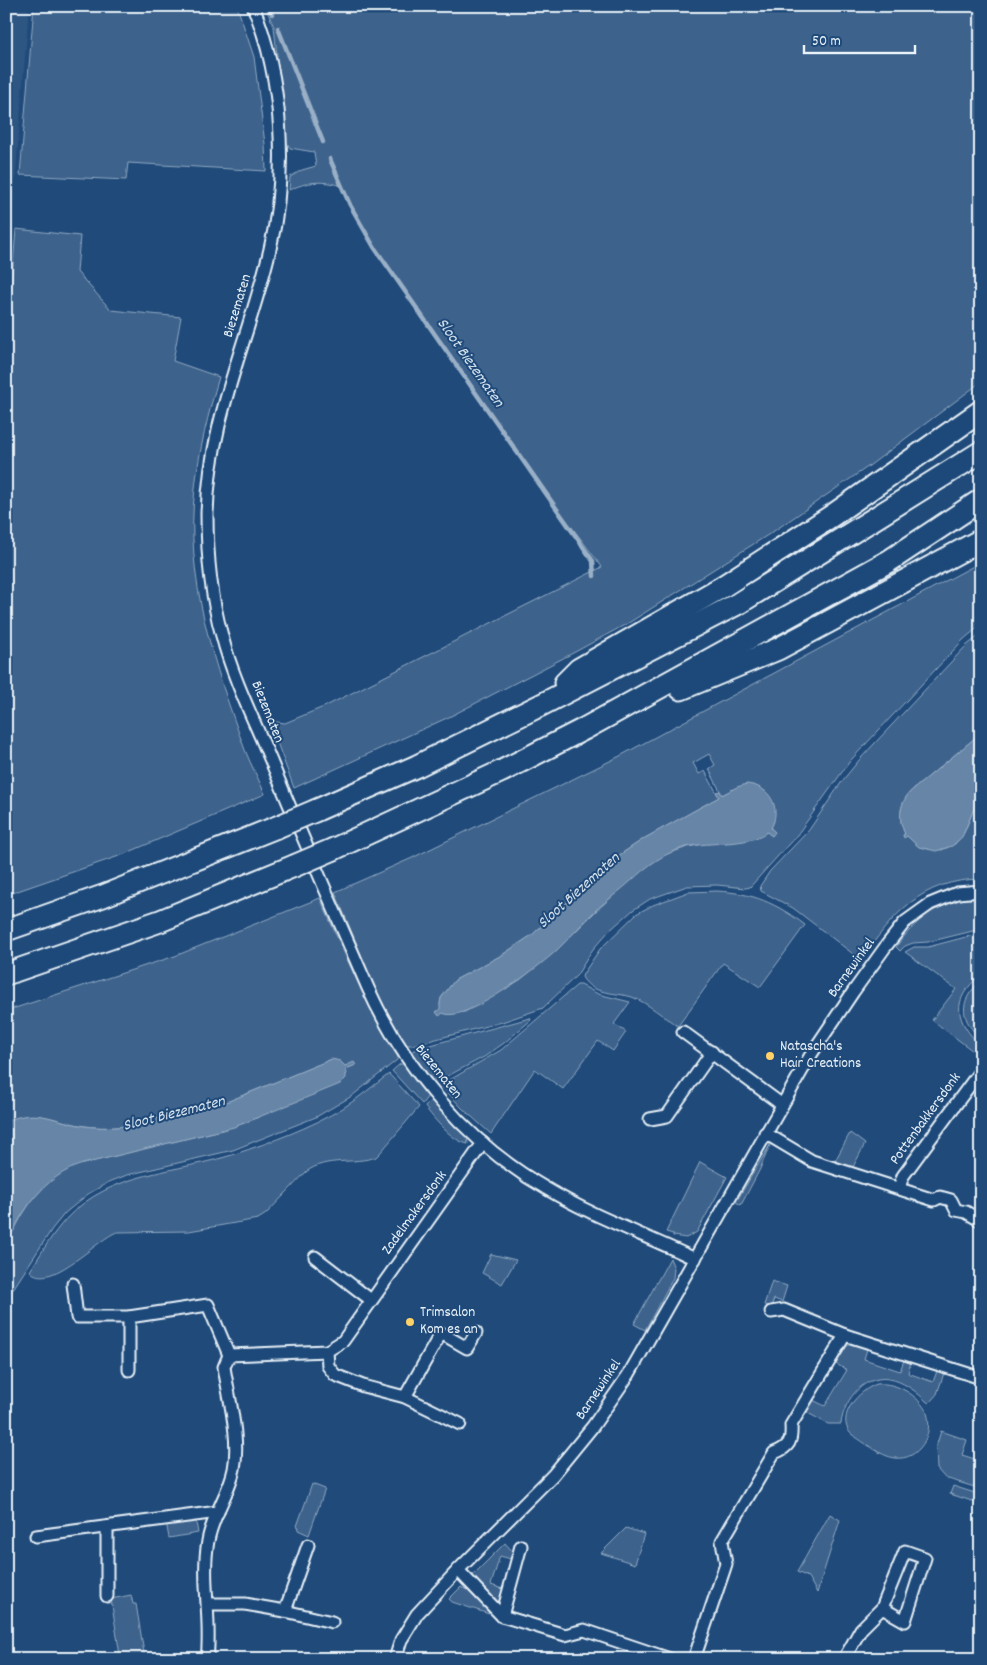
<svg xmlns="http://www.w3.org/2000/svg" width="987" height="1665" viewBox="0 0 987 1665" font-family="Dekko,sans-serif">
<rect width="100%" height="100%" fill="#1f4a7a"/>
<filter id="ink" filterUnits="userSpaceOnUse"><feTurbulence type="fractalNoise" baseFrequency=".02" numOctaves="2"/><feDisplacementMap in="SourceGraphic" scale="10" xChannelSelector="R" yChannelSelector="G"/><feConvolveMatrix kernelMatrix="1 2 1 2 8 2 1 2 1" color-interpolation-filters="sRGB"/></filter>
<g filter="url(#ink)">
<path fill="#2e5683" d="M 6,6 L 29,6 L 6,297 Z"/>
<g fill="#3c628c" stroke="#92aac2" fill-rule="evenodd">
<path d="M 34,6 L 237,6 L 254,57 L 265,144 L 266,171 L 128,163 L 126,180 L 20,175 Z"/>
<path d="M 265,6 L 981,6 L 981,382 L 869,466 L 771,533 L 630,622 L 575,652 L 449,717 L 294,788 L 269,721 L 285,723 L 326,706 L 602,567 C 549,497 496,426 446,353 C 408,298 372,246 342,186 C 321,180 309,181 289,190 L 290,177 L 302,170 L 316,166 L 314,152 L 290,148 L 286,141 L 274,27 Z"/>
<path d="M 16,229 L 80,236 L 77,272 L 111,310 L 181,317 L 173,361 L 219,377 C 208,414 199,451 195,488 C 184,578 215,667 245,750 C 251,765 259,780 265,794 L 122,855 L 6,895 L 6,350 Z"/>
<path d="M 981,562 L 981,625 L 964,639 L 850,761 L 797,835 L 750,887 L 746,888 L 717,885 L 687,886 L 650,899 L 633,910 L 609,931 L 593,949 L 577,975 L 543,1008 L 502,1022 L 440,1038 L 413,1045 L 406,1045 L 378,995 L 335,892 L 410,859 L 618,757 ZM 709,754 L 715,765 L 709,769 L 722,795 C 738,786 751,780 767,793 L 774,821 L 771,828 L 772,836 L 767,832 L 688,847 L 664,855 L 642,870 L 596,911 L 556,951 L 520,980 L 465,1012 L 436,1012 L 441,1009 L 440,1004 L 441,998 L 455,980 L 502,955 L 532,935 L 612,860 L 645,838 L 719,797 L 705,771 L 699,774 L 693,763 Z"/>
<path d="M 981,634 L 981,733 L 910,792 C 899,805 898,819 905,834 L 903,835 L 904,837 L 907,836 L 919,847 L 942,850 L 955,844 L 964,833 L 981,792 L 981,879 C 921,880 893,914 861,960 L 793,908 L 761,891 L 760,886 L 770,871 L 809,830 L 843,780 L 860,759 L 966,646 Z"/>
<path d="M 717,891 C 753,893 776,903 805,925 L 760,987 L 723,963 L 678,1026 C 663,1017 648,1003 632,997 C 615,992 592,995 582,977 L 583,974 L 600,949 L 636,914 L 653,905 L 688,892 Z"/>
<path d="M 320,898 C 344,953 367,1007 398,1057 L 397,1060 L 352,1096 L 316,1117 L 233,1150 L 127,1175 L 109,1182 L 88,1194 L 65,1213 L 52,1229 L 6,1300 C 6,1284 4,1261 6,1246 C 7,1240 12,1234 15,1229 C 28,1202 49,1175 78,1165 L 222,1130 L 248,1122 L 347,1074 L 346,1069 L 355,1065 L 345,1066 L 332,1059 L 229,1101 L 126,1126 C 110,1128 95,1128 79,1125 C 51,1119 34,1109 6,1122 L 6,1011 L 175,956 Z"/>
<path d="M 968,899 L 981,899 L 981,929 L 928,942 L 913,943 L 905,946 L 900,951 L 896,947 C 914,922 936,903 968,899 Z"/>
<path d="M 981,933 L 981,975 C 950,1000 955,1021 981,1046 L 981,1057 L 932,1020 L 956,989 L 905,952 L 914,947 L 928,947 Z"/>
<path d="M 981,981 L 979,1018 L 981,1022 L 981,1040 C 961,1019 957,1002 981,981 Z"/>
<path d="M 577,985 L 581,985 L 598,994 L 630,1002 L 614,1024 L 626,1032 L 613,1051 L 598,1041 L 563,1089 L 535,1069 L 491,1134 L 462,1108 L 441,1085 L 501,1050 Z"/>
<path d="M 530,1018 L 531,1020 L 504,1043 L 484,1057 L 438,1081 L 436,1079 L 433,1081 L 411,1052 L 416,1049 Z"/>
<path d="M 400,1064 L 403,1064 L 428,1096 L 422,1104 L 392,1071 Z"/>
<path d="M 389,1074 L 419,1107 L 380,1153 L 376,1157 C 353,1165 327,1156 306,1172 L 266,1214 L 258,1219 L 189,1231 L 117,1232 C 97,1239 50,1292 30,1271 C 42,1252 52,1234 67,1218 C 111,1171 177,1173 235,1154 C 271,1142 310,1128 343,1108 C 359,1098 374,1085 389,1074 Z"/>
<path d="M 431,1100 L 467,1137 L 468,1144 C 452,1141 434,1119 425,1107 Z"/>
<path d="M 850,1133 L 865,1144 L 853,1167 L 835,1161 Z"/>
<path d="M 770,1145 L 760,1169 L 741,1205 L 736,1202 Z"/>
<path d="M 700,1162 L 727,1177 L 697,1232 L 686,1238 L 673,1236 L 673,1234 L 666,1232 Z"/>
<path d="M 491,1254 L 516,1260 L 502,1284 L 482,1273 Z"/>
<path d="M 670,1258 L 674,1268 L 673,1278 L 645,1330 L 634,1324 Z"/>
<path d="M 772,1281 L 787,1286 L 782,1302 L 774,1299 L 771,1307 L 764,1305 Z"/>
<path d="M 859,1340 L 868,1346 L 864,1359 L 900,1371 L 904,1360 L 911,1362 L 908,1373 L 933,1382 L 937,1371 L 944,1373 L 937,1394 L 929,1403 L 927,1402 C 918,1393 907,1384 894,1380 C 866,1372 844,1398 841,1424 L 828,1424 L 806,1412 L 813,1400 L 825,1406 L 847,1370 L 836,1364 L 847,1346 Z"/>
<path d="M 877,1384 C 888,1383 897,1386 906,1391 C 915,1396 923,1404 927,1413 C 934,1434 919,1461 895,1458 C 880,1456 864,1442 851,1434 C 835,1416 859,1390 877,1384 Z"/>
<path d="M 941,1431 L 967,1440 L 962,1455 L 981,1461 L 981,1489 L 945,1478 L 937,1469 L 936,1447 Z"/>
<path d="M 312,1484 L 325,1489 L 309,1535 L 298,1530 L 299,1527 L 297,1526 Z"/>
<path d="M 953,1486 L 981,1495 L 981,1504 L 950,1494 Z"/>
<path d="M 830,1514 L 840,1520 L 817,1593 L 808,1577 L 797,1572 Z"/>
<path d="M 195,1517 L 198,1533 L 169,1538 L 166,1522 Z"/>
<path d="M 626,1528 L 644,1534 L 635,1564 L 601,1553 Z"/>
<path d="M 505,1543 L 513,1552 L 511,1559 L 500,1556 L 491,1585 L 503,1589 L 498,1604 L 475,1581 L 473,1575 Z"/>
<path d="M 461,1587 L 467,1590 L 489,1612 L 489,1614 L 452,1602 L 449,1599 Z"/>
<path d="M 131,1595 L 133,1604 L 136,1604 L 145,1659 L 129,1659 L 125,1656 L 120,1655 L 111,1599 Z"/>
</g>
<g fill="#6685a7" stroke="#9ab0c7">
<path d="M 981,733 L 981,792 L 962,837 L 952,846 L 936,851 L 919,847 L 907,836 L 904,838 L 903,835 L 905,834 C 898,819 899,805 910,792 Z"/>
<path d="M 747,784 C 770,786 782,808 771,828 L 775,832 L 772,836 L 767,832 C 747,847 711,841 686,847 C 664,853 648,865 631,881 C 620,891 607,900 596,910 C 582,923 570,938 556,951 C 540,966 463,1025 443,1013 L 439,1016 L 436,1012 L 440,1009 L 440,1004 L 441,998 L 455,980 L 502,955 L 532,935 L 612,860 L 645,838 L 719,797 L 716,792 L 720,791 L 722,795 L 737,787 Z"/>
<path d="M 332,1059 L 340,1061 L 345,1066 L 354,1062 L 356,1065 L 346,1069 L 346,1078 L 340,1084 L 234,1127 L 83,1164 C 45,1175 21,1211 6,1246 L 7,1121 C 36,1108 52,1120 79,1125 C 95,1128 110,1128 126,1126 L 229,1101 Z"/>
</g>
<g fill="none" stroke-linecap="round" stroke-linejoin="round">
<g stroke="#9ab0c7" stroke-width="4.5">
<path d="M 269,6 L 272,14"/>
<path d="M 278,28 L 323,142"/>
<path d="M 330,159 L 350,205 L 374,247 L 593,561 L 594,576"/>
</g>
<defs>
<g id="street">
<path d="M 253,6 C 283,79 288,173 270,249 C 249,339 209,420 207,514 C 207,554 211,597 222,636 C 233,679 254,720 271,761 C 302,837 335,912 368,988 C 405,1070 468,1144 547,1189 C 594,1217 645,1235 695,1259"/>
<path d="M 683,1032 L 781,1104"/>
<path d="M 650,1119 L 667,1116 L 712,1052"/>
<path d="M 765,1133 L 812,1161 L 934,1200 L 940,1197 L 951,1200 L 956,1210 L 966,1212 L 981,1221"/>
<path d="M 899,1188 L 903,1176 L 981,1070"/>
<path d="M 315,1257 L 371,1300"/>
<path d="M 73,1284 L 77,1317 L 129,1317 L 208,1305 L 229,1355"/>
<path d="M 771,1312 L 784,1310 L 845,1335"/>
<path d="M 129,1317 L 129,1370"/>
<path d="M 327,1351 L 328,1366 L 335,1375 L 363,1386 L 405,1397 L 460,1424"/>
<path d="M 405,1397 L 441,1333 L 467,1348 L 476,1333"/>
<path d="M 107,1528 L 107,1596"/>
<path d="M 36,1536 L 218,1512"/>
<path d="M 458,1570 L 502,1616 L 565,1635 L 584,1630 L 670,1659"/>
<path d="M 208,1604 L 245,1604 L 285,1611 L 332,1622"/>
<path d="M 285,1611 L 308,1545"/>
<path d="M 502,1616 L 521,1546"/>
<path d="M 207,1659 C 212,1620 201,1580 208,1541 C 212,1516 229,1494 234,1469 C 240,1438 229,1399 224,1367 L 229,1355 L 327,1351 L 343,1341 L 483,1143"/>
<path d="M 395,1659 L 401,1640 L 417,1614 L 458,1570 L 553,1475 L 593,1426 L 629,1374 L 812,1053 L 853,992 L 886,946 L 905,922 L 930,904 L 957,893 L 981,891"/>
<path d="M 694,1659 L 726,1564 L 722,1541 L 774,1453 C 790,1447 792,1441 791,1425 L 845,1335 L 981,1378"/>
<path d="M 844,1659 L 861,1629 L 882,1608 L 905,1551 L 925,1558 L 905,1621 L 882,1608"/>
</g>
<g id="highway">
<path d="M 565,683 L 579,669 L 722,587 L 833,515 L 981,411"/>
<path d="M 681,689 L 778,649 L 981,540"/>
<path d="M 317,810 L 417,766 L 541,705 L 739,603 L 981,452"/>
<path d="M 334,849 L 502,771 L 584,729 L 889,561 L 981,500"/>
<path d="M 6,930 L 103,896 L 277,827"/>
<path d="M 6,974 L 160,921 L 294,866"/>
</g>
</defs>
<use href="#street" stroke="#e8f1f8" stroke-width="15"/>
<use href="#highway" stroke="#e8f1f8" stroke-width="25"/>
<use href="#street" stroke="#1f4a7a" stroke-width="11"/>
<use href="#highway" stroke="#1f4a7a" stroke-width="21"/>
<defs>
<g id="highway-bridge">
<path d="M 277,827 L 317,810"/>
<path d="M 294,866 L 334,849"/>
</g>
</defs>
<use href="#highway-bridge" stroke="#e8f1f8" stroke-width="25" stroke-linecap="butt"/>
<use href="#highway-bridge" stroke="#1f4a7a" stroke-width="21"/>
</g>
</g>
<g fill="#ffd166" stroke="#1f4a7a" stroke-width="2">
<circle cx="770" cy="1056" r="5"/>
<circle cx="410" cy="1322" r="5"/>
</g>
<g text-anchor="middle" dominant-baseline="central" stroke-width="4" stroke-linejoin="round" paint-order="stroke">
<g font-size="15" fill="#e8f1f8" stroke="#1f4a7a">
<text transform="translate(238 306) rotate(-73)">Biezematen</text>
<text transform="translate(267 712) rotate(68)">Biezematen</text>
<text transform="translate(852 968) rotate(-54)">Barnewinkel</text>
<text transform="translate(438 1072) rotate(51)">Biezematen</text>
<text transform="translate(926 1119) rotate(-54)">Pottenbakkersdonk</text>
<text transform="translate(415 1213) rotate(-54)">Zadelmakersdonk</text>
<text transform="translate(599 1390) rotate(-56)">Barnewinkel</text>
</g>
<g font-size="15" fill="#e8f1f8" stroke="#1f4a7a" text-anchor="start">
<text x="780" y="1047">Natascha's<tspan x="780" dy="17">Hair Creations</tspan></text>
<text x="420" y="1313">Trimsalon<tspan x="420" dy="17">Kom es an</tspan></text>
</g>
<g font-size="16" font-style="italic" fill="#d4e1ec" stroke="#1f4a7a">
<text transform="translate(470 363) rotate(55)">Sloot Biezematen</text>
<text transform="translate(579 891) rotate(-42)">Sloot Biezematen</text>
<text transform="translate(174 1114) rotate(-14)">Sloot Biezematen</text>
</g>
</g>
<rect width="987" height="1665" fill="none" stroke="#1f4a7a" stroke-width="25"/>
<rect x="12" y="12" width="962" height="1640" fill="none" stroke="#e8f1f8" stroke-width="2" filter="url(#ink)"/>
<path d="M804 45v8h111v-8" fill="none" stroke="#e8f1f8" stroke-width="2.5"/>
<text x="812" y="45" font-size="15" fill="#e8f1f8" stroke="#1f4a7a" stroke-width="4" paint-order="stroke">50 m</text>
</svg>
